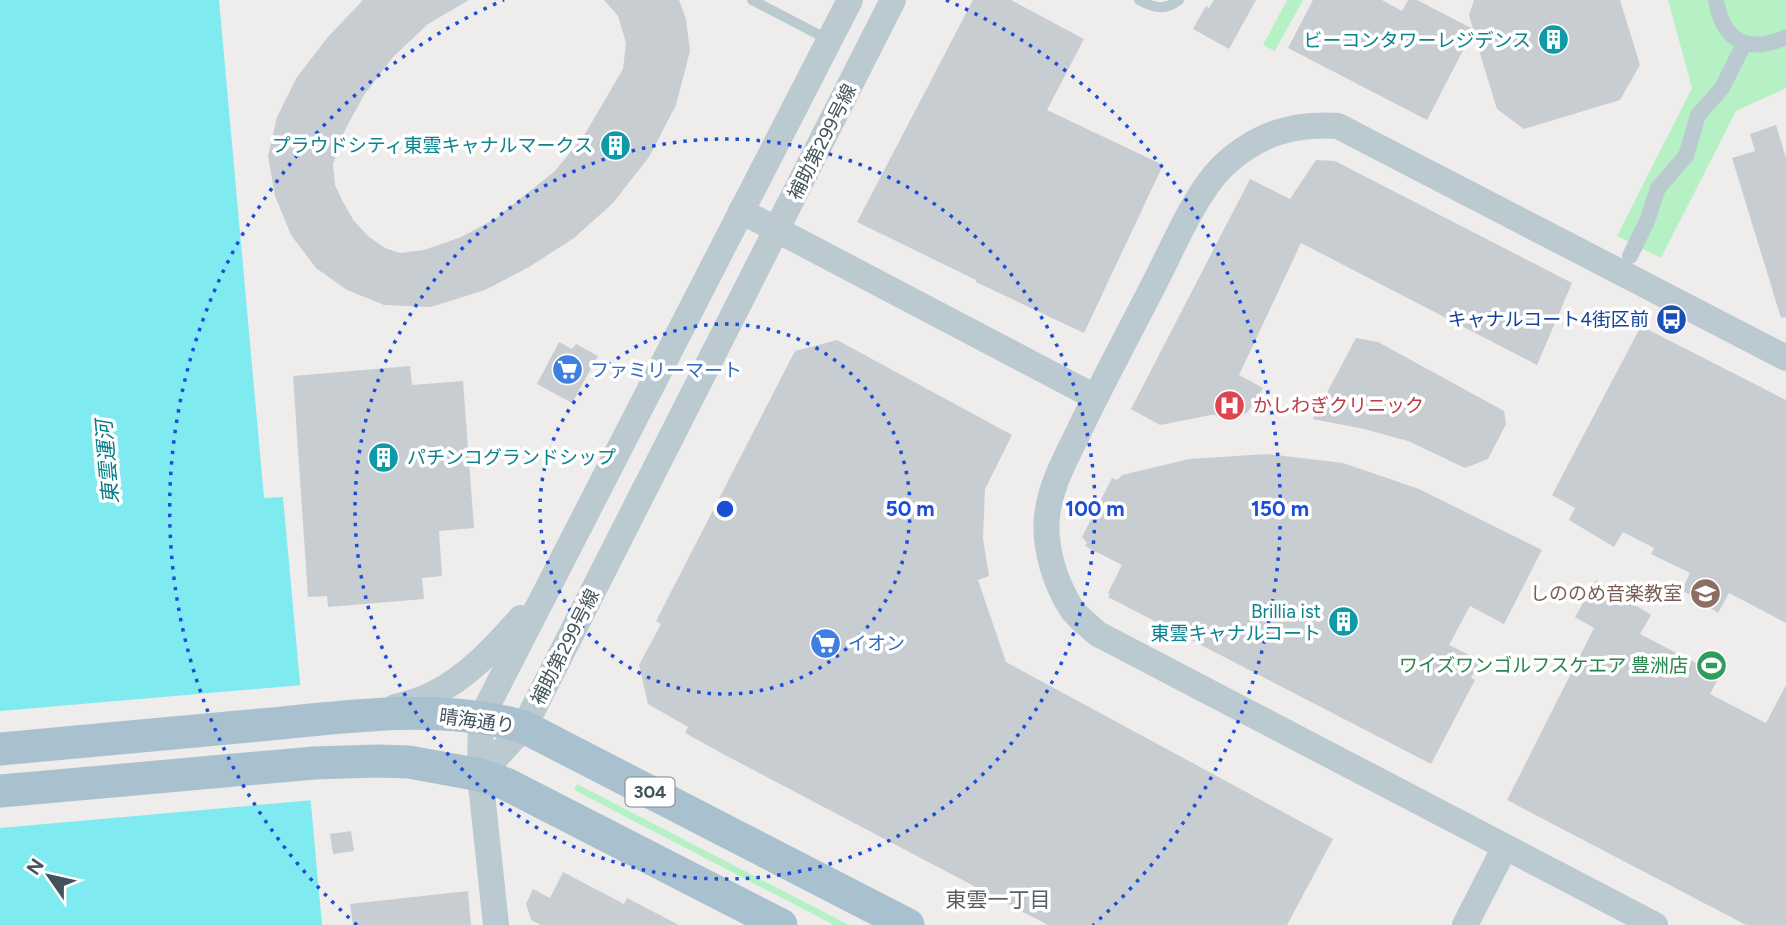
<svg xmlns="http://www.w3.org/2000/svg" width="1786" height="925" viewBox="0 0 1786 925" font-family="Figtree,'Noto Sans JP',sans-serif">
<rect width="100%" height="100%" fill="#efecec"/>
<g fill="#b6f1c5">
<path d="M 1287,0 L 1303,0 L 1275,51 L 1263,45 Z"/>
<path d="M 1668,0 L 1786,0 L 1786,88 L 1736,111 L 1661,258 L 1617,236 L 1692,88 Z"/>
<path d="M 577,784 L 849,925 L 834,925 L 574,790 Z"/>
</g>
<path fill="#80eaf1" d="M 0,0 L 219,0 L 264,498 L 283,497 L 322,925 L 0,925 Z"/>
<path fill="#efecec" d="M 303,685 L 314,800 L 0,828 L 0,711 Z"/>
<g fill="#c8cdd2">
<path d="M 363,0 L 469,0 L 428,24 L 393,57 L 364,95 L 345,130 L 333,164 L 335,185 L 343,202 L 354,221 L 369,237 L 385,248 L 400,253 L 424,250 L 461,237 L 495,219 L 555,171 L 585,134 L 623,69 L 626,43 L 618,16 L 604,0 L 679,0 L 686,19 L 690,51 L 676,105 L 649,157 L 613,203 L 574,238 L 529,267 L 485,290 L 431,307 L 384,305 L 347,290 L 316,268 L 291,235 L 275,196 L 268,156 L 277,117 L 297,77 L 328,37 Z"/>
<path d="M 973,0 L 1011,0 L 1084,39 L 1047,110 L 1163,165 L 1084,333 L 976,282 L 976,280 L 857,222 Z"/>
<path d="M 1214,0 L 1256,0 L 1229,49 L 1193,29 L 1206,6 L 1209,8 Z"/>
<path d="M 1313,0 L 1382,0 L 1402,11 L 1408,0 L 1417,0 L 1473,29 L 1469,15 L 1474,0 L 1620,0 L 1640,65 L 1620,100 L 1524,129 L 1497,109 L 1473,31 L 1427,120 L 1288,48 Z"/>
<path d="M 1776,125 L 1786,158 L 1786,317 L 1781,318 L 1732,158 L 1755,151 L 1750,134 Z"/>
<path d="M 1316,160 L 1335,161 L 1572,283 L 1537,365 L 1301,243 L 1239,375 L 1263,388 L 1247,413 L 1211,415 L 1160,425 L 1131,409 L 1250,179 L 1290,199 Z"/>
<path d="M 1641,326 L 1786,400 L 1786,623 L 1729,593 L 1718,613 L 1682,590 L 1690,573 L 1651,554 L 1654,548 L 1623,532 L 1614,547 L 1569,520 L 1575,508 L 1552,495 Z"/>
<path d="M 1356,338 L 1378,342 L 1504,411 L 1506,424 L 1488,459 L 1465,468 L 1408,441 L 1364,429 L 1313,419 Z"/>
<path d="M 837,340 L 1012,435 L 985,489 L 983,538 L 989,576 L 978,580 L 1006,662 L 1333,839 L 1287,925 L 1048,925 L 723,754 L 685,733 L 688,727 L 648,704 L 639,665 L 661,624 L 656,621 L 795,351 Z"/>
<path d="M 559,342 L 572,349 L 576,344 L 598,356 L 572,403 L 537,384 Z"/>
<path d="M 410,366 L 412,385 L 463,381 L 474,528 L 439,531 L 442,576 L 422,578 L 424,599 L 328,607 L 327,596 L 308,597 L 293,376 Z"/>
<path d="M 1268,454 L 1343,463 L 1419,489 L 1542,550 L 1504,624 L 1470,606 L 1449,645 L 1477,659 L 1475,663 L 1478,664 L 1471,678 L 1475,680 L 1431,764 L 1108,597 L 1110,594 L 1108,593 L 1122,565 L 1085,546 L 1087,543 L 1082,537 L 1112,478 L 1117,480 L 1122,475 L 1189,459 Z"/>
<path d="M 1596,580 L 1651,615 L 1640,634 L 1696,663 L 1703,651 L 1725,666 L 1710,694 L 1766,723 L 1786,685 L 1786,925 L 1746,925 L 1507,800 L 1594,628 L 1575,617 Z"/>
<path d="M 351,831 L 354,851 L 333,854 L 330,834 Z"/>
<path d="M 563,872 L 624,904 L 627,898 L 679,925 L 541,925 L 531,920 L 526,904 L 533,889 L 550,898 Z"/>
<path d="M 468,891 L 471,925 L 353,925 L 350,904 Z"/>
</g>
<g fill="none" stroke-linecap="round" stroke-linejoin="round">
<g stroke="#bbcad0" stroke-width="10">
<path d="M 752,0 L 829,40"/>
<path d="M 1139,0 C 1154,8 1165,11 1179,0"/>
</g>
<g stroke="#bbcad0" stroke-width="16">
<path d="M 1716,0 C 1723,42 1748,54 1786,37"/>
<path d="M 1630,256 L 1647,221 L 1658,188 L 1686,156 L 1698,115 L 1722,88 L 1744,44"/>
</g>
<g stroke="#bbcad0" stroke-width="26">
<path d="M 741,211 L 1095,397"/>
<path d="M 395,707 C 407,704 420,701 431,695 C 467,678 495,647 521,618"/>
<path d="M 480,775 L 524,727 L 893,0"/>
<path d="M 496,925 L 480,775 L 481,718 L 850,0"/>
<path d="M 1465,925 L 1505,847"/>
<path d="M 1655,925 L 1098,634 C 1089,626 1078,618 1071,608 C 1055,582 1044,548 1047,517 C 1050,486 1065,460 1078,433 C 1102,383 1128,335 1153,286 C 1172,250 1194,195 1222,167 C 1256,134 1293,123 1338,126 L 1786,358"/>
</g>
<g stroke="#a9c1ce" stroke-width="33">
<path d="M 0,749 C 87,741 173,733 260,725 C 347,717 439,702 524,727 L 908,925"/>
<path d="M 0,791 L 314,763 L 377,761 L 409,762 L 480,775 L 506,784 L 781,925"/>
</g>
</g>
<g fill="none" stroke="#1d4ed8" stroke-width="3.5" stroke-dasharray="3.5 7">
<circle cx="725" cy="509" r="185"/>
<circle cx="725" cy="509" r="370"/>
<path d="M357 925A555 555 0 0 1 504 0M946 0A555 555 0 0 1 1093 925"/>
</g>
<defs>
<symbol id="building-disc" viewBox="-11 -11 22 22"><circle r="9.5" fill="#0f9aa8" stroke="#fff"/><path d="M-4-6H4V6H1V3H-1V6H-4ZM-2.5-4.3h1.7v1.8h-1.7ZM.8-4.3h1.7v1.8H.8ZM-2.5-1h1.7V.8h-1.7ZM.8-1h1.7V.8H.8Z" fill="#fff"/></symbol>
<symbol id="bus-disc" viewBox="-11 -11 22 22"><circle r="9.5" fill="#1a4fb4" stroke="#fff"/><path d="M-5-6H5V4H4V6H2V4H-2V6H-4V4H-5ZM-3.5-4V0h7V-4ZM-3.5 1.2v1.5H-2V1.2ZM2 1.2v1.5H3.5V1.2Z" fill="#fff"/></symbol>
<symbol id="supermarket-disc" viewBox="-11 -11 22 22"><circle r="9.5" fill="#3f7fe0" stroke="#fff"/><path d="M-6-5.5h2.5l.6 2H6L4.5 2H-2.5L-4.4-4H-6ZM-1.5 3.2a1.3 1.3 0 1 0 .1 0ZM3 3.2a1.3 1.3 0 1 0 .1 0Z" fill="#fff"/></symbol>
<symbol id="hospital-disc" viewBox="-11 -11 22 22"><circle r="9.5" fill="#e0444e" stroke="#fff"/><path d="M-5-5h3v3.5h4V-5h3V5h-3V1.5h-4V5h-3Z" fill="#fff"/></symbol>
<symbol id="school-disc" viewBox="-11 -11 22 22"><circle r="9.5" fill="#8d6e63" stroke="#fff"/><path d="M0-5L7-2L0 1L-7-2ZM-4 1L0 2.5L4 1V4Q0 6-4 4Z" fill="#fff"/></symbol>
<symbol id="stadium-disc" viewBox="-11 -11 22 22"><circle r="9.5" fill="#2e9e5b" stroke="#fff"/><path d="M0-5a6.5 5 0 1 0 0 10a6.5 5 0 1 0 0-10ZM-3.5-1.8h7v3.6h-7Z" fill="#fff"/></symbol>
</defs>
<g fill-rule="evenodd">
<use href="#building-disc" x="1536" y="22" width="35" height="35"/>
<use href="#building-disc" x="598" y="128" width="35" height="35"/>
<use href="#bus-disc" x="1654" y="302" width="35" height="35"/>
<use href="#supermarket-disc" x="550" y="352" width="35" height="35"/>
<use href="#hospital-disc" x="1212" y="388" width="35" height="35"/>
<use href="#building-disc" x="366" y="440" width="35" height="35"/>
<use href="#school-disc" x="1688" y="576" width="35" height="35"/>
<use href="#building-disc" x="1326" y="604" width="35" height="35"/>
<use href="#supermarket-disc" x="808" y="626" width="35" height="35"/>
<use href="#stadium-disc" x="1694" y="648" width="35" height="35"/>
</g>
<g text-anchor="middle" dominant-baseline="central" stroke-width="7" stroke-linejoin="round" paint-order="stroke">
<rect fill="#fff" stroke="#7b878c" stroke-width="2" x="625.5" y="777.5" width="49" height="29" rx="5"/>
<g font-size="18" font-weight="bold" fill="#43535b">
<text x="650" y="792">304</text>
</g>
<g font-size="19" fill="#0d838f" stroke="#fff" text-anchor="end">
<text x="1531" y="40">ビーコンタワーレジデンス</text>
<text x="593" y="145">プラウドシティ東雲キャナルマークス</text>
<text x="407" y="457" text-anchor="start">パチンコグランドシップ</text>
<text x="1321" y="611">Brillia ist<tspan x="1321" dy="22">東雲キャナルコート</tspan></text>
</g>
<g font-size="19" fill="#43535b" stroke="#fff">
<text transform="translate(822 142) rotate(-63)">補助第299号線</text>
<text transform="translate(565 647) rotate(-63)">補助第299号線</text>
<text transform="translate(477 721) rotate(8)">晴海通り</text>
</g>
<g font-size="19" fill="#164399" stroke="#fff" text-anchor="end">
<text x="1649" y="319">キャナルコート4街区前</text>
</g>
<g font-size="19" fill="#366cbe" stroke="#fff" text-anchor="start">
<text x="590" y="370">ファミリーマート</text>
<text x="848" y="643">イオン</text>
</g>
<g font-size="19" fill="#be3a42" stroke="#fff" text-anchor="start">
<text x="1253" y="405">かしわぎクリニック</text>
</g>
<g font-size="19" fill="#785e54" stroke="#fff" text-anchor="end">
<text x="1682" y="593">しののめ音楽教室</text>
</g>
<g font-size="19" fill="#27864d" stroke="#fff" text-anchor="end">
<text x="1688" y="665">ワイズワンゴルフスケエア 豊洲店</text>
</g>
<g font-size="21" font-style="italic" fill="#067e88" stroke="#fff">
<text transform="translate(107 462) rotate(-95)">東雲運河</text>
</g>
<g font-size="21" fill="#595e62" stroke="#fff">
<text x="998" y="899">東雲一丁目</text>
</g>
</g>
<circle cx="725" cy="509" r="10" fill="#1d4ed8" stroke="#fff" stroke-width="3.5"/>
<g font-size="21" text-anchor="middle" font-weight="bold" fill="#1d4ed8" stroke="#fff" stroke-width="7" stroke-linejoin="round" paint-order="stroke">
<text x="910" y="516">50 m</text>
<text x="1095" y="516">100 m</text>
<text x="1280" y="516">150 m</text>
</g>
<g transform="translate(49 876) rotate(304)" stroke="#ffffff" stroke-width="5" paint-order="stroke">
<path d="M0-5L12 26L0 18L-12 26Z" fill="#43535b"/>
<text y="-10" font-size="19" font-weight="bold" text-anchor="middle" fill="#43535b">N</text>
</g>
</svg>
